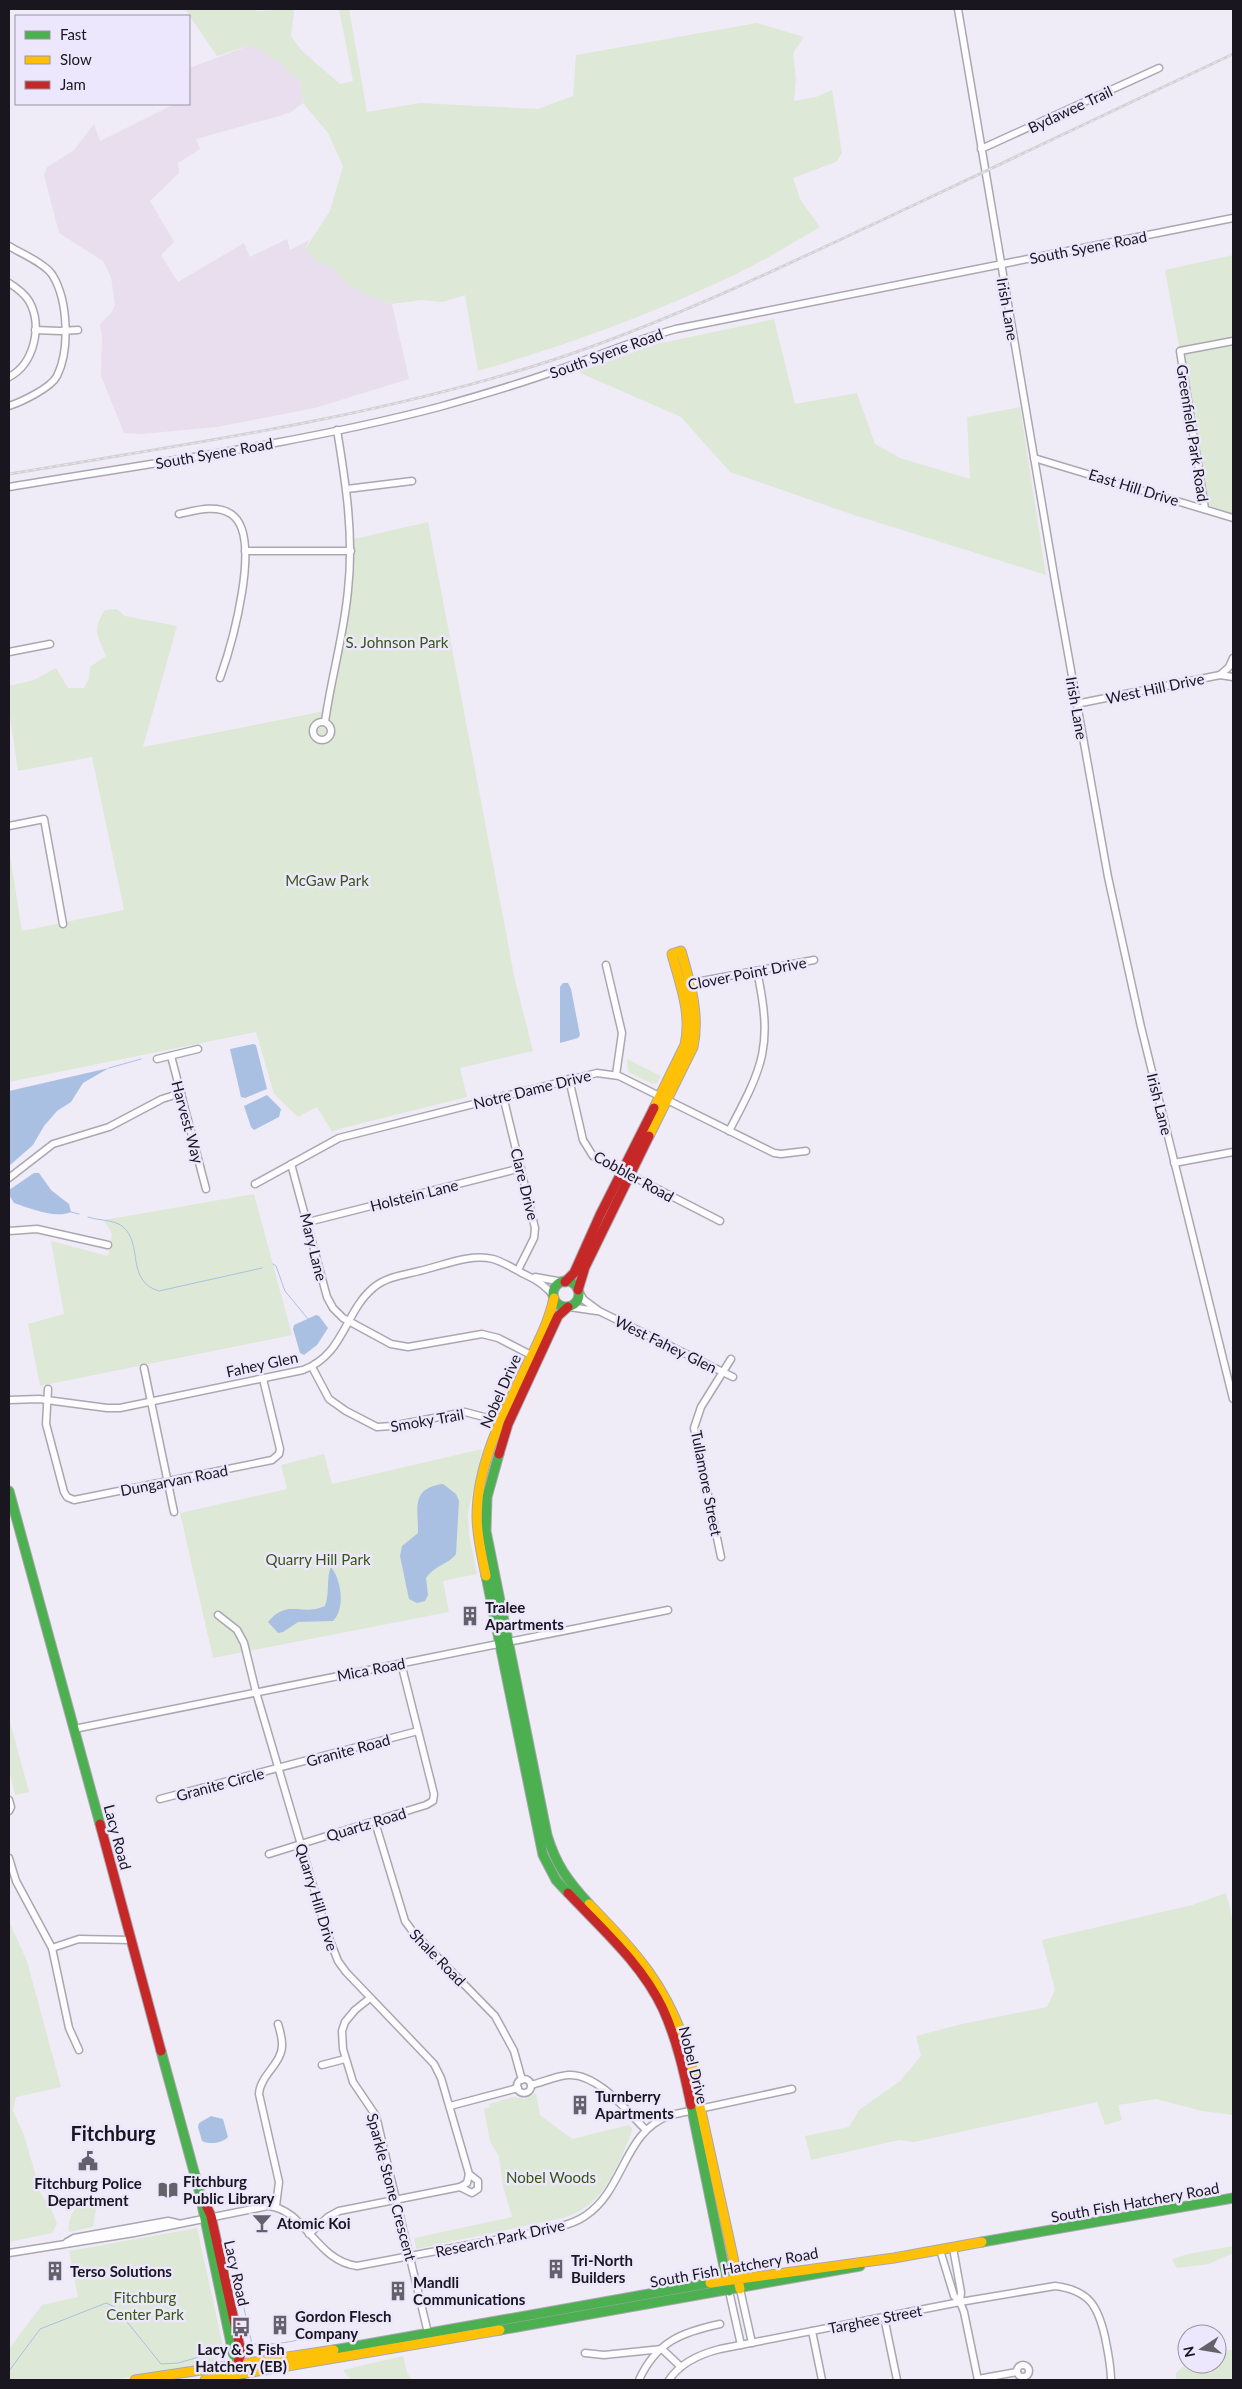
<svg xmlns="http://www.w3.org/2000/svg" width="1242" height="2389" viewBox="0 0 1242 2389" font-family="Lato,sans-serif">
<rect width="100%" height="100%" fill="#efecf7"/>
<path fill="#e8deee" d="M 251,45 L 280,63 L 300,82 L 303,103 L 291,112 L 279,116 L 196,139 L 200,149 L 178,163 L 179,173 L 150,201 L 174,242 L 161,255 L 178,282 L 244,243 L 250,257 L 287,239 L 290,250 L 309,240 L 305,249 L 317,262 L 334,268 L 343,281 L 363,294 L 392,304 L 409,379 L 315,408 L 217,427 L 141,434 L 124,433 L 101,376 L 102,336 L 100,324 L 111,313 L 115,305 L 111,277 L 103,261 L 59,233 L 44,175 L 47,167 L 74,150 L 94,124 L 100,141 L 174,104 L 189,104 L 189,68 Z"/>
<g fill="#dde8d7">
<path d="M 185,9 L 255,9 L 257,11 L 293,9 L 294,13 L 291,36 L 302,51 L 340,84 L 353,81 L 339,9 L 349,9 L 367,112 L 420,103 L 538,109 L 573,96 L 576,55 L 757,23 L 804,37 L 793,53 L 796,79 L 794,101 L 816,97 L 832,90 L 842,153 L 836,162 L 793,178 L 800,199 L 820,227 C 790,244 761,263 730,277 C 649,315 565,346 478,371 L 465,295 L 443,302 L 421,300 L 392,304 L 363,294 L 343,281 L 334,268 L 317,262 L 305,249 L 330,211 L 343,166 L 328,133 L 303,103 L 300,82 L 280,63 L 251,45 L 217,56 Z"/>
<path d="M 1233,255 L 1233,514 L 1208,505 L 1165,270 Z"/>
<path d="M 774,319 L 795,404 L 857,393 L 875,444 L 900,458 L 970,479 L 967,417 L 1020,407 L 1046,575 L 851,514 L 730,472 L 681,417 L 578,372 L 657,344 Z"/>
<path d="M 428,522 L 515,980 L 533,1051 L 460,1068 L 467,1097 L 339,1129 L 332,1132 L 317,1107 L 298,1117 L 274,1094 L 256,1032 L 9,1082 L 9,849 L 22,931 L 124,910 L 92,757 L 18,771 L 9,709 L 9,686 L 34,680 L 56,668 L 68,688 L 84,688 L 89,679 L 90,667 L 106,656 C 97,634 92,630 105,610 L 117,609 L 125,616 L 177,626 L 143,747 L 330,710 L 349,615 L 354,539 Z"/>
<path d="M 627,1059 L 661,1076 L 657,1083 L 653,1084 L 628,1072 Z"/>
<path d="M 254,1194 L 292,1335 L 40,1386 L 28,1324 L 64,1314 L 51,1241 L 108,1256 L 112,1234 L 104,1220 Z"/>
<path d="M 482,1449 L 468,1513 L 469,1534 L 477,1574 L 443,1581 L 449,1612 L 213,1658 L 180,1513 L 287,1489 L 281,1465 L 324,1454 L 332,1484 Z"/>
<path d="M 9,1718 L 29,1792 L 15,1795 L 9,1769 Z"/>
<path d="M 1226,1893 L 1233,1921 L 1233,2115 L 1202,2111 L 1156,2099 L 1118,2105 L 1122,2120 L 1105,2125 L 1097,2102 L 914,2142 L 899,2140 L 811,2160 L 805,2136 L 849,2127 L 859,2110 L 900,2081 L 921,2056 L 916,2036 L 962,2024 L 1047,2007 L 1055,1990 L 1042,1940 L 1192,1905 Z"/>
<path d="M 9,1921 L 27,1961 L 61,2087 L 16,2097 L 13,2111 L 24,2135 L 41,2194 L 51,2208 L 57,2224 L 52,2233 L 9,2242 Z"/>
<path d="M 536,2093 L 540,2115 L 572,2139 L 629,2125 L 632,2128 C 631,2140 608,2186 599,2195 C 589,2206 577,2214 563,2218 L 416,2249 L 414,2238 L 512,2217 L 503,2186 L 499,2156 L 490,2142 L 484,2109 L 490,2107 L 489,2104 L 513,2097 L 525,2099 Z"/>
<path d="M 98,2196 L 100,2199 L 97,2203 L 93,2227 L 69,2232 C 67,2213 80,2199 98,2196 Z"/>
<path d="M 197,2228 L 224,2351 L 211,2364 L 111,2380 L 9,2380 L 9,2349 L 42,2305 L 78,2297 L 69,2251 Z"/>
<path d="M 1233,2246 L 1233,2253 L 1209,2264 L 1177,2268 L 1172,2259 L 1188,2254 Z"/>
<path d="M 1217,2350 L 1233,2350 L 1233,2380 L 1176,2380 L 1176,2373 L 1187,2363 L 1217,2364 Z"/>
<path d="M 403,2356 L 407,2373 L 412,2380 L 351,2380 L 343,2370 Z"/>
</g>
<g fill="#aac0e3">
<path d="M 563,983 L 568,983 L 571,989 L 580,1035 L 578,1038 L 560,1043 L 560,987 Z"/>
<path d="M 253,1044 L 256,1045 L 267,1089 L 245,1098 L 241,1097 L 230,1049 Z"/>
<path d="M 109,1068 L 83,1083 L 71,1102 L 57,1111 L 44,1126 L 33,1145 L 9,1166 L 9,1091 Z"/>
<path d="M 267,1095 L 281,1109 L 279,1117 L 254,1130 L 251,1127 L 244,1106 Z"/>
<path d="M 34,1173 L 39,1173 L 51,1190 L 69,1204 L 71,1212 C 55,1219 29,1208 14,1203 L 9,1195 L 9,1190 Z"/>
<path d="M 316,1315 L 319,1316 L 328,1328 L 317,1345 L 304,1355 L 300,1353 L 293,1329 L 294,1325 Z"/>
<path d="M 443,1484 L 456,1494 L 459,1501 L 456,1554 C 449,1564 435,1565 426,1578 L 428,1595 L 425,1601 L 417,1603 L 409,1599 L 400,1556 L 402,1546 L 418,1533 C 418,1507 411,1488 443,1484 Z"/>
<path d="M 331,1567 C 341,1579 346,1608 333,1621 L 298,1622 L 283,1632 L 278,1633 L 268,1622 C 288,1598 301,1617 325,1606 C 330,1593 326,1577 331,1567 Z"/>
<path d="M 211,2116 L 223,2119 L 228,2137 C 223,2143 209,2145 202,2141 L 198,2127 L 199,2123 Z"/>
</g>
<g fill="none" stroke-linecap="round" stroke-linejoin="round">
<g stroke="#aac0e3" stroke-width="1">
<path d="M 109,1068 L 141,1059"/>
<path d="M 71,1212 L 79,1214"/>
<path d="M 88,1217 C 100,1221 112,1219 122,1226 C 144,1243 125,1281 159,1291 L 262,1268"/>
<path d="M 273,1264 L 276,1266 L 285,1291 L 308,1319"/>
<path d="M 244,2308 L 252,2344 C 267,2345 300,2343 313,2334"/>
<path d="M 213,2351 L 218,2347"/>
<path d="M 9,2371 L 40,2329 L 106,2303 L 115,2307 L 161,2364 L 178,2363 L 220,2351"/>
</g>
<defs>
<g id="street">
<path d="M 958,9 L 1055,581 L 1108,877 L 1141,1027 L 1233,1399"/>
<path d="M 981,149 L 1159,68"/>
<path d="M 9,246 C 20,253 47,264 53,276 C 68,301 70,350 57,376 C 51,388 21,402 9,406"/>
<path d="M 9,283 C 17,288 24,293 29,301 C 43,326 34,364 9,377"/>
<path d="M 35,330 L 60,331 L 78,330"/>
<path d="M 1034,458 L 1233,518"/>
<path d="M 9,487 C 152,463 298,444 439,407 C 478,396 517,385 555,371 C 595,357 634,340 676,329 L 1233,218"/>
<path d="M 347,489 L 412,481"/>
<path d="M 1205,509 L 1180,351 L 1233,341"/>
<path d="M 179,514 C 194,511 216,504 231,514 C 264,535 231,647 220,678"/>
<path d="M 245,551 L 351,551"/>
<path d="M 9,652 L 50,644"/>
<path d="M 1220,675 L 1229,667 L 1233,658"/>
<path d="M 1076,704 L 1220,675 L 1233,677"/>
<circle cx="322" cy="731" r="9"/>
<path d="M 325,722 C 331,678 344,635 348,590 C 354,536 346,484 337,430"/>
<path d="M 9,826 L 44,819 L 63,924"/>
<path d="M 606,965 L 622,1033 L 616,1075"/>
<path d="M 686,984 L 814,960"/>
<path d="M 171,1056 L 206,1189"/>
<path d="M 157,1059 L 198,1049"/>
<path d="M 569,1079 L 583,1140 L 593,1156 L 720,1221"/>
<path d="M 503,1096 L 535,1228 L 534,1238 L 518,1270"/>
<path d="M 729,1131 C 764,1065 773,1046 757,971"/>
<path d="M 1174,1163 L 1233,1152"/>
<path d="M 291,1164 L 327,1297 L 333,1308 L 343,1318 L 391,1344 L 408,1347 L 482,1334 L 498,1338 L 531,1355"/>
<path d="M 9,1178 L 53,1144 L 109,1127 L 162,1099 L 181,1093"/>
<path d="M 255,1184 L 339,1138 L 597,1073 L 619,1076 L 774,1153 L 781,1154 L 806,1151"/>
<path d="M 308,1222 L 521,1168"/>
<path d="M 9,1231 L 37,1229 L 108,1245"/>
<path d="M 535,1277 L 563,1282"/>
<path d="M 579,1292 L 584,1300 L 599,1311 L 733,1377"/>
<path d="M 569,1307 L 597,1311"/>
<path d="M 312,1367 L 329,1399 L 346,1411 L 377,1427 L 392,1426 L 465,1412 L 503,1422"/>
<path d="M 144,1368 L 174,1512"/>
<path d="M 48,1389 L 46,1424 L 64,1492 L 67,1497 L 74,1500 L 272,1460 L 279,1454 L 280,1449 L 263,1379"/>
<path d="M 9,1400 L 39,1399 L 107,1408 L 120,1408 L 303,1370 C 344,1355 344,1313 373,1288 C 386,1277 403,1275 419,1271 C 442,1266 470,1253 493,1259 C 504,1262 514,1269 524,1274 C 535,1279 547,1286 554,1297"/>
<path d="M 721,1557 L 694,1428 L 701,1407 L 731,1359"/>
<path d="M 218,1615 L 237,1630 L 244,1643 L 256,1692 L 327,1933 L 338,1961 L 346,1972 L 434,2064 L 441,2078 L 469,2174 L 467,2183 L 460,2187 L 339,2211 L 328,2217 L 309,2234"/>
<path d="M 74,1729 L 668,1610"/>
<path d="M 160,1799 L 418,1731"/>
<path d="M 9,1800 L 11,1807 L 9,1811"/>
<path d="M 375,1822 L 405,1921 L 413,1932 L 495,2016 L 514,2051 L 522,2080"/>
<path d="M 269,1854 L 426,1805 L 433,1801 L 434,1794 L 401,1663"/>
<path d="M 9,1858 L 16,1881 L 52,1948 L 69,2028 L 79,2050"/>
<path d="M 52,1948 L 79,1939 L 131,1940"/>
<path d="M 370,1998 L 355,2010 L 345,2022 L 342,2031 L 343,2049 L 353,2082 L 376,2116 L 428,2333"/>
<path d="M 322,2065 L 345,2059"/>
<circle cx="524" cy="2086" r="7"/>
<path d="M 531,2085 C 543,2082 556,2076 568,2075 C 597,2073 626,2110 645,2129"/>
<path d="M 450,2106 L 518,2088"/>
<path d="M 460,2187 L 472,2193 L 478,2189 L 478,2181 L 469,2174"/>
<path d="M 276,2206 L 279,2182 L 259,2094 C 260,2075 283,2063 282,2044 C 282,2037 280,2031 278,2024"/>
<path d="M 67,2242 L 74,2238 L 168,2221 L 177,2223"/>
<path d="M 953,2248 L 961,2292 L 960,2302"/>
<path d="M 940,2250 L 954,2296 L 960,2302 L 964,2312 L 978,2380"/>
<path d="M 9,2253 L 134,2233 L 268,2206 C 305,2209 316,2261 357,2266 L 548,2230 C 561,2226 574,2224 585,2216 C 625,2190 623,2131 671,2115 L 792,2089"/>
<path d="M 740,2289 L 752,2343"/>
<path d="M 729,2291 L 741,2345"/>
<path d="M 884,2317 L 897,2380"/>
<path d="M 812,2331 L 822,2380"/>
<path d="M 585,2353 L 604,2355 L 662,2349 L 681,2367"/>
<circle cx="1023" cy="2371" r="6"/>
<path d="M 978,2379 L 1017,2372"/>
<path d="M 639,2380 C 656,2342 682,2332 720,2324"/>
<path d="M 669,2380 C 681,2362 700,2354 720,2349 L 960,2302 L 1055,2286 C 1089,2290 1098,2306 1105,2337 C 1108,2352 1111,2366 1111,2380"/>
</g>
<g id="fast">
<circle cx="566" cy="1294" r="13"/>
<path d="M 499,1454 L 487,1497 L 486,1531 L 547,1835 C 556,1865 568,1881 589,1904"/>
<path d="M 9,1491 L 100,1824"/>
<path d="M 486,1576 L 543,1855 L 556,1880 L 568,1893"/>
<path d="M 161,2051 L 199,2190 L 233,2353 L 238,2363 L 241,2380"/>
<path d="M 691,2105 L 729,2291"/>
<path d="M 982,2242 L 1233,2198"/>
<path d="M 500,2330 L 860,2266"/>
<path d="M 334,2350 L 710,2283"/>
</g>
<g id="slow">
<path d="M 649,1136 L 693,1047 C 700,1014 690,983 681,951 L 672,954 C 680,984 692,1013 685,1045 L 654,1108"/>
<path d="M 486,1576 C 482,1556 477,1537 477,1516 C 477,1467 501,1418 522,1375 C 534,1350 548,1326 554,1298"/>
<path d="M 589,1904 C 637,1954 666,1984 688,2052 L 740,2289"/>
<path d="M 710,2283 L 894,2258 L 982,2242"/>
<path d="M 135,2380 L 334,2350"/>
<path d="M 205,2380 L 500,2330"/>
</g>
<g id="jam">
<path d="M 565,1282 L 574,1273 L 600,1215 L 654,1108"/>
<path d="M 578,1290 L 585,1267 L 649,1136"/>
<path d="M 499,1454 L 508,1424 L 558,1316 L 568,1307"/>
<path d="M 100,1824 L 161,2051"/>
<path d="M 568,1893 C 602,1929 642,1964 663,2009 C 677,2040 684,2072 691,2105"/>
<path d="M 202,2196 L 211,2216 L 241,2352 L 238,2363"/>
</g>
</defs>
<use href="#street" stroke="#aaa7b1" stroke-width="9"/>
<use href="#fast" stroke="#aaa7b1" stroke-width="11"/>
<use href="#slow" stroke="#aaa7b1" stroke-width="11"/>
<use href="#jam" stroke="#aaa7b1" stroke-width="11"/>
<use href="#street" stroke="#fdfcfe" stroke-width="6"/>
<use href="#fast" stroke="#4caf50" stroke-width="9"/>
<use href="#slow" stroke="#ffc107" stroke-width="9"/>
<use href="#jam" stroke="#c62828" stroke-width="9"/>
<defs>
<path id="rail" d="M 9,474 C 194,443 380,417 559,358 C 669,321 773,271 878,222 C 997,166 1115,110 1233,54"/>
</defs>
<use href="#rail" stroke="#d2d2d4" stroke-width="3"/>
<use href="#rail" stroke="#ece7fc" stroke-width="1" stroke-dasharray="4" stroke-linecap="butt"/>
</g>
<defs>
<symbol id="building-bare" viewBox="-9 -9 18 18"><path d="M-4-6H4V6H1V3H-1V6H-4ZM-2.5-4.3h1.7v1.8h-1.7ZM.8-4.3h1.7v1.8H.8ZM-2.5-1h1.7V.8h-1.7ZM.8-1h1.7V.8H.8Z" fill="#64616b" stroke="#ece7fc" stroke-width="2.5" paint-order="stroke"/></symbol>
<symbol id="civic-bare" viewBox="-9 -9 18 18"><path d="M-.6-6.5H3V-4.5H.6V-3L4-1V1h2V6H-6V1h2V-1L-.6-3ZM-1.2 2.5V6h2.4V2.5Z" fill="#64616b" stroke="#ece7fc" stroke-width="2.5" paint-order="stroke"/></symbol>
<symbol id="library-bare" viewBox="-9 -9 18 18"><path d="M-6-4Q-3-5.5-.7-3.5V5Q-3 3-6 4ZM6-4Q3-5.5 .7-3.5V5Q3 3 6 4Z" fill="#64616b" stroke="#ece7fc" stroke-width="2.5" paint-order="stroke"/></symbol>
<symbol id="bar-bare" viewBox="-9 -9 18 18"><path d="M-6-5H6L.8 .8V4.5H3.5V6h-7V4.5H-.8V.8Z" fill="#64616b" stroke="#ece7fc" stroke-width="2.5" paint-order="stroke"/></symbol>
<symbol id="bus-bare" viewBox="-9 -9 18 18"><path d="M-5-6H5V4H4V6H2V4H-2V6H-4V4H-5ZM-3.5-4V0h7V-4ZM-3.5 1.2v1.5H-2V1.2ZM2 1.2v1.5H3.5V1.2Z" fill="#64616b" stroke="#ece7fc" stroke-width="2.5" paint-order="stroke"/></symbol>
</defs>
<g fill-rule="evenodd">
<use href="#building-bare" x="456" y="1602" width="28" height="28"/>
<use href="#building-bare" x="566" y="2091" width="28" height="28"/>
<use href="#civic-bare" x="74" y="2147" width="28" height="28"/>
<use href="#library-bare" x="154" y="2176" width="28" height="28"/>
<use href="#bar-bare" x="248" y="2209" width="28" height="28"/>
<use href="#building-bare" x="542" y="2255" width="28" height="28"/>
<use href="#building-bare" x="41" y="2257" width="28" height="28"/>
<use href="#building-bare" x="384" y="2277" width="28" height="28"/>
<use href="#building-bare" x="266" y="2311" width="28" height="28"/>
<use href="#bus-bare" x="227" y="2313" width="28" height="28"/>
</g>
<g text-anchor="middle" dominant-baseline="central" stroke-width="5" stroke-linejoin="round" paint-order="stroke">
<g font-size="15" fill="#19161f" stroke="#ece7fc">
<text transform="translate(1070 109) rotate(-25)">Bydawee Trail</text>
<text transform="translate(1088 247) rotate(-11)">South Syene Road</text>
<text transform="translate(1008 309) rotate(80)">Irish Lane</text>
<text transform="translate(606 353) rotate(-20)">South Syene Road</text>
<text transform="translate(1193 433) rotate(81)">Greenfield Park Road</text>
<text transform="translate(214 453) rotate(-10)">South Syene Road</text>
<text transform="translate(1134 487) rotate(17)">East Hill Drive</text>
<text transform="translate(1155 688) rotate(-12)">West Hill Drive</text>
<text transform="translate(1077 708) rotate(80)">Irish Lane</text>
<text transform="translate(747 973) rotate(-11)">Clover Point Drive</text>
<text transform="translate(532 1089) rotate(-14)">Notre Dame Drive</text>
<text transform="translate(1160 1104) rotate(76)">Irish Lane</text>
<text transform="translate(188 1122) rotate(75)">Harvest Way</text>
<text transform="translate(634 1176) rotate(29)">Cobbler Road</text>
<text transform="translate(525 1184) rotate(76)">Clare Drive</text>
<text transform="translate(414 1195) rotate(-14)">Holstein Lane</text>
<text transform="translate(314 1247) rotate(76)">Mary Lane</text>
<text transform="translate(666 1344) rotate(26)">West Fahey Glen</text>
<text transform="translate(262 1364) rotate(-12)">Fahey Glen</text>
<text transform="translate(500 1391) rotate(-66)">Nobel Drive</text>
<text transform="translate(427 1420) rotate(-10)">Smoky Trail</text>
<text transform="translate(174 1480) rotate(-11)">Dungarvan Road</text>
<text transform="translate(707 1483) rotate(79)">Tullamore Street</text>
<text transform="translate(371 1669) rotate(-11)">Mica Road</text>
<text transform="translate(348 1750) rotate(-15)">Granite Road</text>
<text transform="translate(220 1784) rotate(-15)">Granite Circle</text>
<text transform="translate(366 1824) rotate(-17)">Quartz Road</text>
<text transform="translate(118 1837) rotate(75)">Lacy Road</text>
<text transform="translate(317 1897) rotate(73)">Quarry Hill Drive</text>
<text transform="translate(438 1957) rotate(46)">Shale Road</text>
<text transform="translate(694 2065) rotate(76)">Nobel Drive</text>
<text transform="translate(392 2187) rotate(75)">Sparkle Stone Crescent</text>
<text transform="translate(1135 2202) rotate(-10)">South Fish Hatchery Road</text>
<text transform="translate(500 2238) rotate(-12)">Research Park Drive</text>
<text transform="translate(734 2267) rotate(-10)">South Fish Hatchery Road</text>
<text transform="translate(237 2273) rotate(77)">Lacy Road</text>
<text transform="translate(875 2319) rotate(-11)">Targhee Street</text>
</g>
<g font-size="15" fill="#365711" stroke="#ece7fc">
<text x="397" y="642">S. Johnson Park</text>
<text x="327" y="880">McGaw Park</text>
<text x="318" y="1559">Quarry Hill Park</text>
<text x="551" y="2177">Nobel Woods</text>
<text x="145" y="2297">Fitchburg<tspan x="145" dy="17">Center Park</tspan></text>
</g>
<g font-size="15" font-weight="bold" fill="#19161f" stroke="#ece7fc" text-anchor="start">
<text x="485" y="1607">Tralee<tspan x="485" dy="17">Apartments</tspan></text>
<text x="595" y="2096">Turnberry<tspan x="595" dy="17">Apartments</tspan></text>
<text x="183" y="2181">Fitchburg<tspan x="183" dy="17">Public Library</tspan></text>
<text x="88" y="2183" text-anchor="middle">Fitchburg Police<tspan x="88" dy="17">Department</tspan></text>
<text x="277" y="2223">Atomic Koi</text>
<text x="571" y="2260">Tri-North<tspan x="571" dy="17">Builders</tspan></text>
<text x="70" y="2271">Terso Solutions</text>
<text x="413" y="2282">Mandli<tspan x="413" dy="17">Communications</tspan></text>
<text x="295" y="2316">Gordon Flesch<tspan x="295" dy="17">Company</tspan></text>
<text x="241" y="2349" text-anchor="middle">Lacy &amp; S Fish<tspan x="241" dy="17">Hatchery (EB)</tspan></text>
</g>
<g font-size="20" font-weight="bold" fill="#19161f" stroke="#ece7fc">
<text x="113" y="2133">Fitchburg</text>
</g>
</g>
<rect width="1242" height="2389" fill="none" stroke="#19161f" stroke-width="20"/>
<rect x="15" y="15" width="175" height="90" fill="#ece7fc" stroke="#9893a4"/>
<rect x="25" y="31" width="25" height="8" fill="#4caf50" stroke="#9893a4"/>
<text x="60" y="40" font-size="15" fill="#19161f">Fast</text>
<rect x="25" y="56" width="25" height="8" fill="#ffc107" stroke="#9893a4"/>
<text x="60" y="65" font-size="15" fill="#19161f">Slow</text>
<rect x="25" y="81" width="25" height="8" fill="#c62828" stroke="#9893a4"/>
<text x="60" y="90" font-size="15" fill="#19161f">Jam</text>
<g transform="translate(1202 2349) rotate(258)"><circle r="24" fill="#ece7fc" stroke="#9893a4"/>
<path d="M0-4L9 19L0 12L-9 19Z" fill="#64616b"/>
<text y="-8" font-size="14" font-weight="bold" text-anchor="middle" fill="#19161f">N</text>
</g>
</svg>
